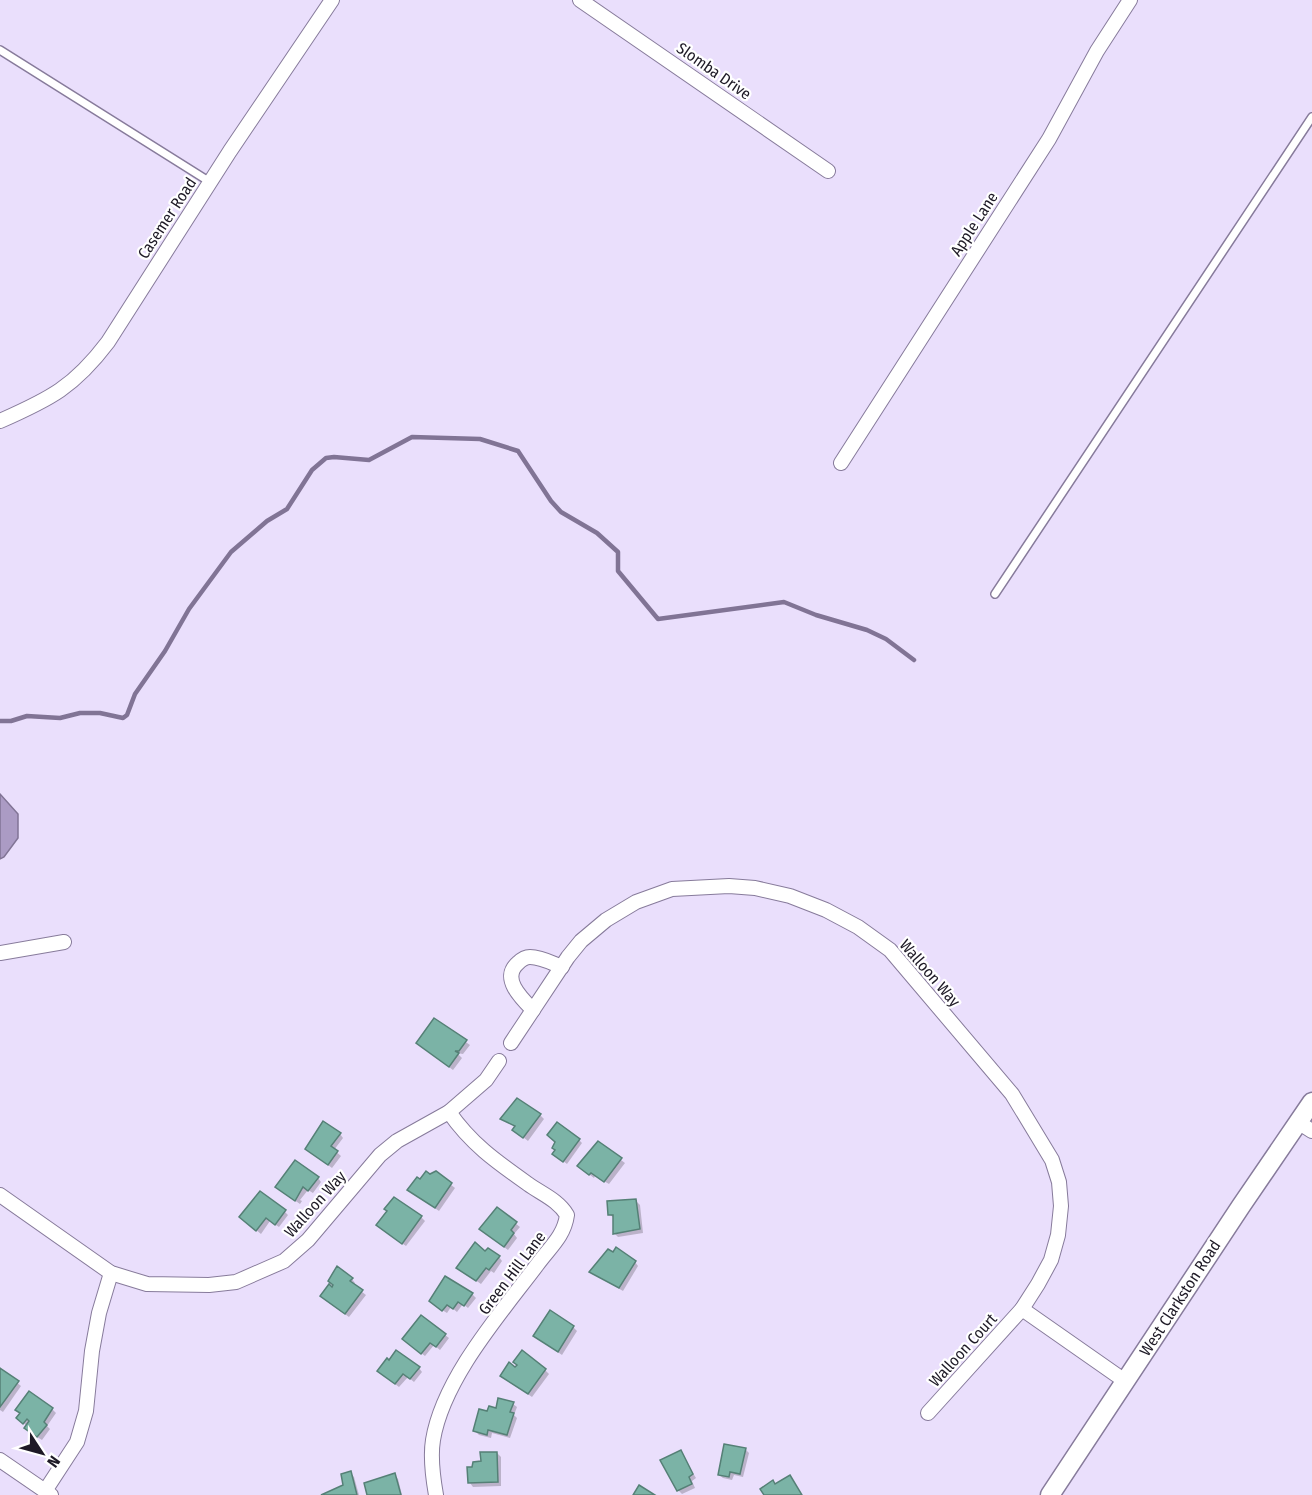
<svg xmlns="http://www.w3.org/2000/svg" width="1312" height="1495" viewBox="0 0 1312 1495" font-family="'Fira Sans Condensed',sans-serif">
<rect width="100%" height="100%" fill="#eadffc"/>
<path fill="#ab9bc4" stroke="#817495" stroke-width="1.5" d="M 0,794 L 18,814 L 18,838 L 4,857 L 0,859 Z"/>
<g fill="#0003">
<path d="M 434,1020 L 470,1045 L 463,1054 L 457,1053 L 462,1058 L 453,1070 L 422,1047 Z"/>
<path d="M 540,1115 L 544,1119 L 528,1141 L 514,1130 L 516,1127 L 502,1119 Z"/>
<path d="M 340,1134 L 343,1138 L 334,1150 L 341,1156 L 332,1168 L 311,1152 Z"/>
<path d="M 579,1140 L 582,1143 L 567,1164 L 558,1157 Z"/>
<path d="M 598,1143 L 625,1163 L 609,1184 L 595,1176 L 594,1178 L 582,1169 Z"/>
<path d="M 436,1173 L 455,1188 L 439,1211 L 409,1190 Z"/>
<path d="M 318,1178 L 321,1182 L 313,1193 L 308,1190 L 300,1200 L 302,1201 L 300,1204 L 281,1191 Z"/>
<path d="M 636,1201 L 640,1205 L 643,1233 L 618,1237 L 614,1233 L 614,1218 L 609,1214 Z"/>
<path d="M 497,1209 L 520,1227 L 514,1234 L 517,1238 L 508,1250 L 485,1233 Z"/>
<path d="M 285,1212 L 288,1215 L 279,1227 L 270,1221 L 261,1234 L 245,1221 Z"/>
<path d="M 421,1217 L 425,1221 L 406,1246 L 381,1229 Z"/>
<path d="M 486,1253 L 499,1257 L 502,1261 L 494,1273 L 491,1271 L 481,1284 L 462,1271 Z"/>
<path d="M 635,1262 L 638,1266 L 623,1291 L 591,1272 Z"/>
<path d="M 352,1279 L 355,1283 L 353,1285 L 366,1295 L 349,1317 L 325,1300 Z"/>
<path d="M 472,1294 L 476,1298 L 468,1308 L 463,1304 L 457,1312 L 451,1307 L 447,1313 L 434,1305 Z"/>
<path d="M 573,1327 L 577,1331 L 562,1355 L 539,1339 Z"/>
<path d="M 445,1335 L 449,1338 L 440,1350 L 434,1345 L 425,1356 L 408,1343 Z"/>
<path d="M 419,1368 L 422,1372 L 414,1382 L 408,1377 L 399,1387 L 383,1375 Z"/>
<path d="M 516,1369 L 545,1370 L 549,1374 L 532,1397 L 502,1376 Z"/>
<path d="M 0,1370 L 21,1386 L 3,1412 L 0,1410 Z"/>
<path d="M 513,1404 L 517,1407 L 514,1415 L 517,1418 L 510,1438 L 492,1433 L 491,1438 L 479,1435 L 475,1431 L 488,1413 Z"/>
<path d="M 52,1409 L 56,1413 L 47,1426 L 50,1429 L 42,1440 L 29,1432 L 27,1426 L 22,1422 L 21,1414 Z"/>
<path d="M 745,1449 L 749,1453 L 743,1477 L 734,1475 L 732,1480 L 723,1478 L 719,1475 Z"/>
<path d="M 680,1452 L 696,1478 L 692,1481 L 695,1488 L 682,1494 L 678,1490 Z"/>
<path d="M 497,1453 L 501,1457 L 501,1486 L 473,1487 L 470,1483 L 483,1462 Z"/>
<path d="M 350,1473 L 354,1477 L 359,1495 L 322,1495 L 345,1486 Z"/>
<path d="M 394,1475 L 398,1479 L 402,1495 L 369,1495 Z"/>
</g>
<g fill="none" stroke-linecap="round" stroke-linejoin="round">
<path stroke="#817495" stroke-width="4.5" d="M 0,721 L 11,721 L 27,716 L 60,718 L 80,713 L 100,713 L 123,718 L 127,715 L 135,694 L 165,651 L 189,609 L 231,552 L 267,521 L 287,509 L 312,470 L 326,458 L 334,457 L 369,460 L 412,437 L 480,439 L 518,451 L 551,501 L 561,512 L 597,533 L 618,552 L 618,571 L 658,619 L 784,602 L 816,615 L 867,630 L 886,639 L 914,660"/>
</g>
<g fill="#7bb3a6" stroke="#558076" stroke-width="1.5">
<path d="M 434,1018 L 467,1040 L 459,1051 L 455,1051 L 459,1053 L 449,1067 L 416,1043 Z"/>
<path d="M 517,1098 L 541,1114 L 523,1138 L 512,1130 L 515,1126 L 500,1119 Z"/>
<path d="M 323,1121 L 341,1133 L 331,1146 L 338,1151 L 328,1165 L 305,1149 Z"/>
<path d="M 557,1122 L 580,1139 L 563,1162 L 552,1154 L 555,1150 L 552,1148 L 555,1142 L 547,1135 Z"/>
<path d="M 598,1141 L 622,1158 L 604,1182 L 591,1173 L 589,1175 L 577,1166 Z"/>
<path d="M 295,1160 L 319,1177 L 308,1191 L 303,1187 L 295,1201 L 275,1187 Z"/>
<path d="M 426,1171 L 430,1174 L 436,1171 L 452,1183 L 435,1208 L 407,1190 L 417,1177 L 420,1179 Z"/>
<path d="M 260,1191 L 286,1210 L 275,1225 L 266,1218 L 256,1231 L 239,1217 Z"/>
<path d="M 394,1197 L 422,1216 L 402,1244 L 376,1225 L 387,1211 L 384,1209 Z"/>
<path d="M 636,1199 L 640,1229 L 613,1234 L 613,1215 L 608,1215 L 607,1201 Z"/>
<path d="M 497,1207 L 517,1222 L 511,1230 L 514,1233 L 504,1247 L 479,1229 Z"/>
<path d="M 475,1242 L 485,1251 L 488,1248 L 500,1256 L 489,1270 L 486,1268 L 476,1281 L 456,1268 Z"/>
<path d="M 616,1247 L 636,1261 L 619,1288 L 589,1272 L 608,1249 L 613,1252 Z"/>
<path d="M 337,1266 L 353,1278 L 350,1281 L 363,1290 L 345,1314 L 320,1296 L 329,1284 L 332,1287 L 333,1285 L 328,1281 Z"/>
<path d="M 445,1276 L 473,1293 L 464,1306 L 458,1302 L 453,1309 L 447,1305 L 442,1311 L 429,1301 Z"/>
<path d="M 550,1310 L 574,1326 L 558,1352 L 533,1336 Z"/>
<path d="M 421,1315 L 446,1334 L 436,1347 L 430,1343 L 421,1354 L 402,1339 Z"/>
<path d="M 396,1350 L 420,1367 L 410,1379 L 403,1374 L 395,1384 L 377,1371 L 387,1358 L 389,1360 Z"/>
<path d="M 522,1350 L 546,1369 L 528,1394 L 500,1376 L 509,1362 L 515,1367 L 517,1365 L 513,1362 Z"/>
<path d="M 0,1368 L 19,1381 L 0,1407 Z"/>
<path d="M 29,1391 L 53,1408 L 44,1422 L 47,1425 L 37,1437 L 24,1428 L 29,1421 L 27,1419 L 23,1424 L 16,1418 L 20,1413 L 15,1410 Z"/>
<path d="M 498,1398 L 514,1402 L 510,1412 L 514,1413 L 507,1435 L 488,1430 L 487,1435 L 473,1431 L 479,1409 L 487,1411 L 489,1406 L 496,1408 Z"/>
<path d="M 724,1444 L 746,1448 L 740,1474 L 730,1472 L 729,1477 L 718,1475 Z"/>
<path d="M 681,1450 L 693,1474 L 689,1477 L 692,1484 L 677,1491 L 660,1460 Z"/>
<path d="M 480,1452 L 497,1452 L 498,1482 L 468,1483 L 467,1467 L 472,1467 L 473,1462 L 481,1461 Z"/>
<path d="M 351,1471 L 357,1495 L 321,1495 L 343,1485 L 341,1474 Z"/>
<path d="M 395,1473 L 401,1495 L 367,1495 L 364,1483 Z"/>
<path d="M 790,1475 L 802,1495 L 764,1495 L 760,1489 L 773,1480 L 775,1484 Z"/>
<path d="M 639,1485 L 655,1495 L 633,1495 Z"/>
</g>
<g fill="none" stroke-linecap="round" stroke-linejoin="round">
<defs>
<g id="service">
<path d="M 0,50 L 210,182"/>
<path d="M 995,594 L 1312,117"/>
</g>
<g id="minor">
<path d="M 580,0 L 828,171"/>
<path d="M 0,421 C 50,399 74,387 108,342 L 230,151 L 332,0"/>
<path d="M 841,463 L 1049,139 L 1097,51 L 1130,0"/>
<path d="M 0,953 L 64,942"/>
<path d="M 533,1010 C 522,999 500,978 518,963 C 521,960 526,957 530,957 C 541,957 552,963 562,967"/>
<path d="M 511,1043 L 568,957 L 581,941 L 606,920 L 636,902 L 672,889 L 729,886 L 755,888 L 790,896 L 826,910 L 858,927 L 890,950 L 1012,1094 L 1052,1160 L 1059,1182 L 1061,1206 L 1058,1235 L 1051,1260 L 1038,1284 L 1022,1309 L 928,1413"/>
<path d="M 1298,1122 L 1312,1131"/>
<path d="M 0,1195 L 111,1273 L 147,1284 L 209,1285 L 236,1282 L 284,1261 L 308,1240 L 380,1155 L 397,1141 L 449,1112 L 486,1080 L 499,1061"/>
<path d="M 1022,1309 L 1125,1381"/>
<path d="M 0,1460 L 51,1495"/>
<path d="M 45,1491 L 77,1442 L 86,1411 L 92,1351 L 99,1313 L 111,1273"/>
<path d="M 436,1495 C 433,1478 430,1458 433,1440 C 443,1379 500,1314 537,1265 C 549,1248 564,1237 567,1215 C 558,1200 542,1194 528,1184 C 497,1162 471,1144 449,1112"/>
</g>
<path id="secondary" d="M 1050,1495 L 1241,1206 L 1312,1102"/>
</defs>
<use href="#service" stroke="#877b9b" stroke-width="10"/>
<use href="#minor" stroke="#877b9b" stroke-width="16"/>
<use href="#secondary" stroke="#877b9b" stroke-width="21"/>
<use href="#service" stroke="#fff" stroke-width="7"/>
<use href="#minor" stroke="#fff" stroke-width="14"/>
<use href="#secondary" stroke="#fff" stroke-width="18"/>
</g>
<g text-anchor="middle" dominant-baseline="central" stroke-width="4.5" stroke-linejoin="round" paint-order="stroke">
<g font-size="16" fill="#1e1a26" stroke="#fff">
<text transform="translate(714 71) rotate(35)">Slomba Drive</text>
<text transform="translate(167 218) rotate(-57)">Casemer Road</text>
<text transform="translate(974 224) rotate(-57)">Apple Lane</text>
<text transform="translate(930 973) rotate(49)">Walloon Way</text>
<text transform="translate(315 1204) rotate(-48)">Walloon Way</text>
<text transform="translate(512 1273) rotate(-53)">Green Hill Lane</text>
<text transform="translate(1180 1298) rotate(-57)">West Clarkston Road</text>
<text transform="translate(963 1350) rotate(-48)">Walloon Court</text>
</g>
</g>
<g transform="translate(42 1453) rotate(126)" stroke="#ffffff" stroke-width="4.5" paint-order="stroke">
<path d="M0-4.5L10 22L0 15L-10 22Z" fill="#1e1a26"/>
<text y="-9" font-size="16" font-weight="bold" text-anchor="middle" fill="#1e1a26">N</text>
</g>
</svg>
